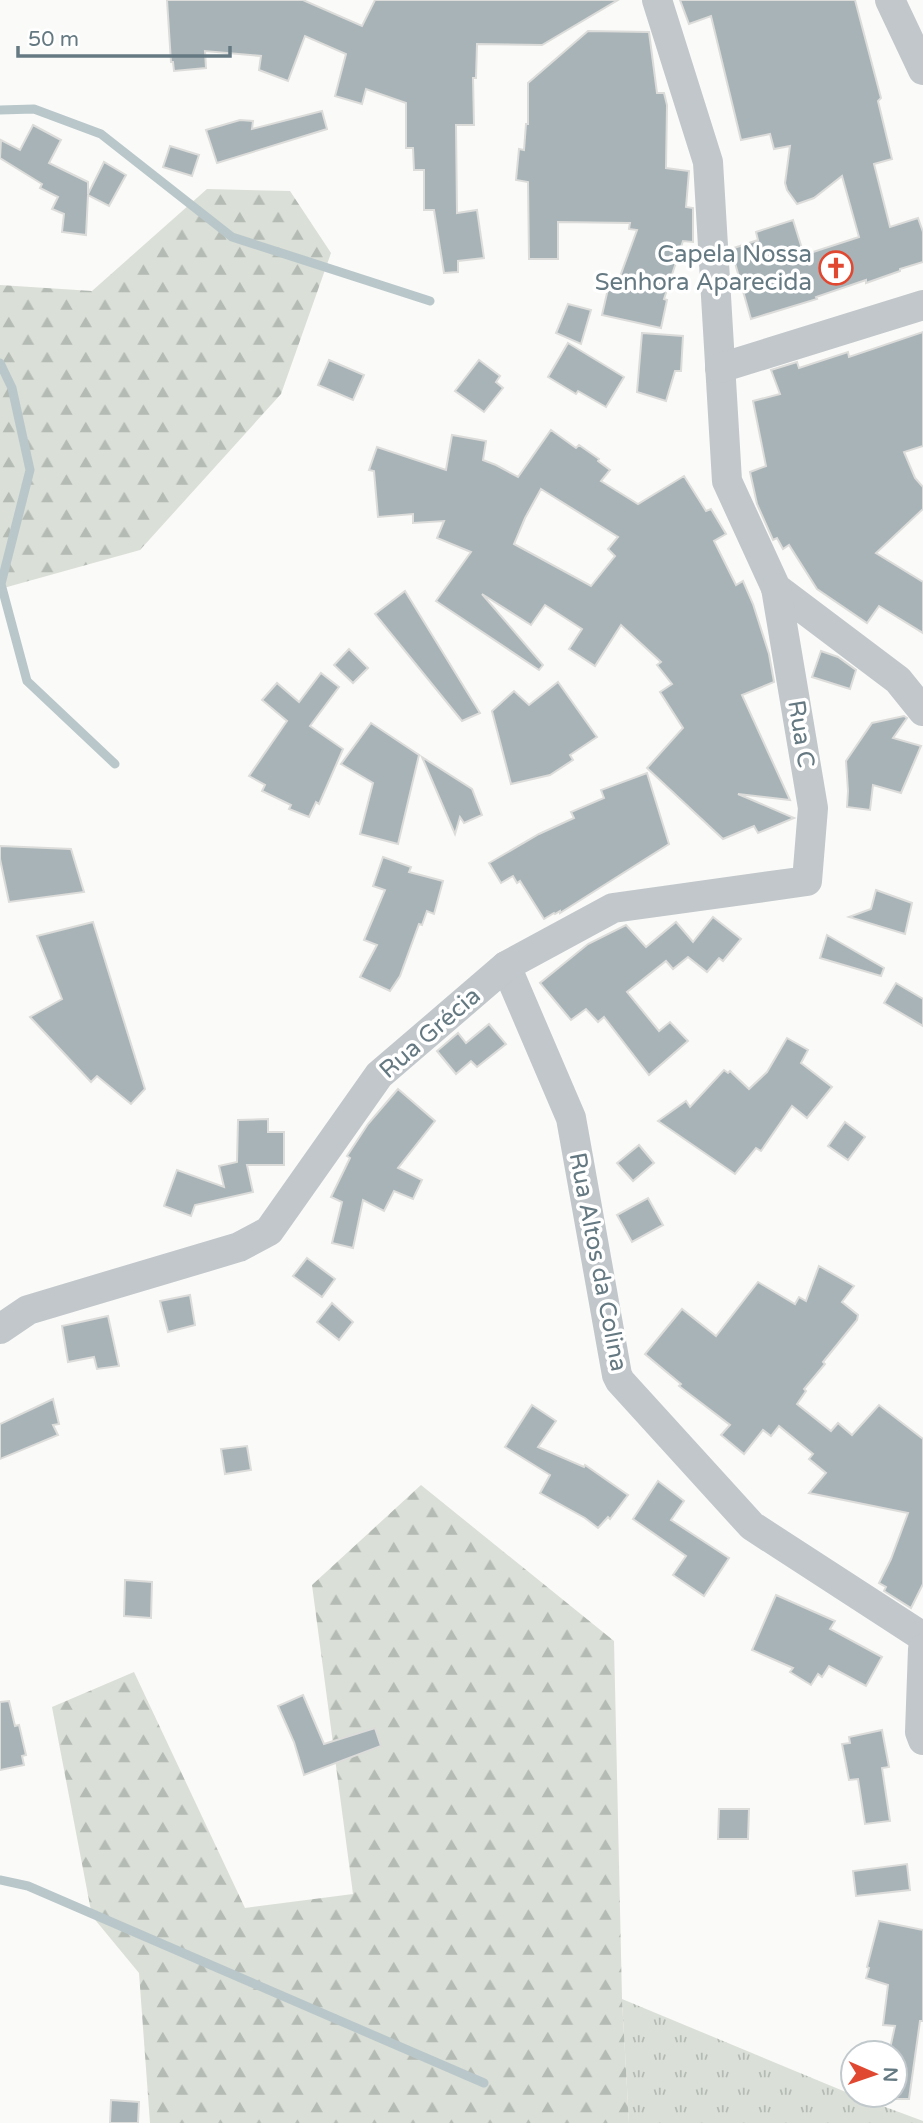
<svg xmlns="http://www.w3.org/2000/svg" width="923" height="2123" viewBox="0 0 923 2123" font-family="'Varela Round',sans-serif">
<defs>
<pattern id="grass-tufts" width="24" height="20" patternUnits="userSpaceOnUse" patternTransform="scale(1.75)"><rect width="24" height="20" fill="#dadfd7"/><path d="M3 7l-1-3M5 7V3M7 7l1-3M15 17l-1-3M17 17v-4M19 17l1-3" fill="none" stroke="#b4bab4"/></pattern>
<pattern id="forest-firs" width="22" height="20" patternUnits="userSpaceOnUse" patternTransform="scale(1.75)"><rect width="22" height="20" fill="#dadfd7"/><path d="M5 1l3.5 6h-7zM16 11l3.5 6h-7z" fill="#b4bab4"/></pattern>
</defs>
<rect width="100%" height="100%" fill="#fafaf8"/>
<path fill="url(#grass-tufts)" d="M 622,1999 L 853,2095 L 923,2121 L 923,2123 L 629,2123 Z"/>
<g fill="url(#forest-firs)">
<path d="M 207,189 L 290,191 L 331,253 L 281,394 L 140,550 L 0,589 L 0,285 L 92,291 Z"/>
<path d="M 421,1485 L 614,1641 L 622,1999 L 629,2123 L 150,2123 L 139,1973 L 92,1916 L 52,1707 L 134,1672 L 245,1908 L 353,1894 L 312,1585 Z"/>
</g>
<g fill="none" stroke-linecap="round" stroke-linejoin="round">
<g stroke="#b9c7ca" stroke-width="9">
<path d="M 0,110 L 34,109 L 101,134 L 232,237 L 430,301"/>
<path d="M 0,363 L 12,388 L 30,470 L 1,584 L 27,681 L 115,764"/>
<path d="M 0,1880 L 28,1886 L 484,2083"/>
</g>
</g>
<g fill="#a8b3b7" stroke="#dcdcda" stroke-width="2" fill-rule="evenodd">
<path d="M 167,0 L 303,0 L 362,26 L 375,0 L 618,0 L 542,45 L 477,44 L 476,78 L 473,78 L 474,125 L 456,125 L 457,213 L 477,210 L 484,258 L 458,261 L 458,272 L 444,273 L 434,210 L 424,210 L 424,170 L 414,170 L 413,148 L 406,148 L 406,103 L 366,89 L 362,104 L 335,96 L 346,54 L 305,36 L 288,81 L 259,70 L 261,56 L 205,51 L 206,68 L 174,71 L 173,62 L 171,62 Z"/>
<path d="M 680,0 L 855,0 L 881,98 L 878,101 L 892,159 L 874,164 L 890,227 L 918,218 L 923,232 L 923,262 L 900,269 L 900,271 L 866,283 L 866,280 L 816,297 L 817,299 L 751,319 L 731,249 L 758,240 L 756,232 L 793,220 L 804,255 L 859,237 L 842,176 L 814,198 L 797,204 L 787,190 L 785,183 L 790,146 L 774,149 L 770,134 L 741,140 L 711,16 L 689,24 Z"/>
<path d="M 588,31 L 649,32 L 657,93 L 664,93 L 667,105 L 666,168 L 689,171 L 686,207 L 693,208 L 693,242 L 683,241 L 664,299 L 667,300 L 661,328 L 602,315 L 610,280 L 618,282 L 637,230 L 629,229 L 630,223 L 558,222 L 558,259 L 529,259 L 528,182 L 516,180 L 519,149 L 524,150 L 526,124 L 528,124 L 528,83 Z"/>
<path d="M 322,111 L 327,129 L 217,163 L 206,130 L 240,120 L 253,121 L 252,129 Z"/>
<path d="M 33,125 L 61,140 L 49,163 L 88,182 L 88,194 L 104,162 L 126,175 L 109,206 L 88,195 L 86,235 L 62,232 L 64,214 L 52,209 L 58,197 L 40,188 L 42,184 L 0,158 L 1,140 L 20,150 Z"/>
<path d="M 170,146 L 199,155 L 192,176 L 163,167 Z"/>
<path d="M 568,304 L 591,310 L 581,344 L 556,333 Z"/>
<path d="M 923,332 L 923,446 L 904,452 L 915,478 L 923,487 L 923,509 L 876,553 L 923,582 L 923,633 L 879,606 L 867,623 L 817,589 L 789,545 L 783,549 L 777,538 L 773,540 L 757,504 L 750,472 L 766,466 L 753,401 L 780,394 L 771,370 L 797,362 L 799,368 L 848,352 L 849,357 Z"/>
<path d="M 642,333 L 683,336 L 681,371 L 675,371 L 666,401 L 637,392 Z"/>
<path d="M 568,343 L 624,377 L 606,407 L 578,391 L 576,394 L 548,377 Z"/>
<path d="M 329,360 L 364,375 L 353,400 L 318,385 Z"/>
<path d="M 479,360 L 500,376 L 496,382 L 503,388 L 484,412 L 455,391 Z"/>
<path d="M 551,430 L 576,448 L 579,445 L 599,459 L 598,461 L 610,470 L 601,481 L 638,504 L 684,476 L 706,511 L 711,509 L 726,534 L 714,541 L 736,585 L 743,581 L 753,604 L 769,654 L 774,682 L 742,695 L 790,800 L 738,794 L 794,818 L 758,833 L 754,826 L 723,839 L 647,768 L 683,728 L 660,692 L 672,684 L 657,665 L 661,662 L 621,625 L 595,666 L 569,649 L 582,629 L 545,605 L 531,625 L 482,594 L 543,665 L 539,670 L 436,601 L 471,552 L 437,538 L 444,521 L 413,523 L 413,514 L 378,517 L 374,471 L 369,470 L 377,447 L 446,470 L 452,435 L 486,441 L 483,460 L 496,465 L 518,477 ZM 541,489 L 618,537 L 608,549 L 615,556 L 591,586 L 514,544 L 525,518 Z"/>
<path d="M 405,591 L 480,713 L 462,721 L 375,614 Z"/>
<path d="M 349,649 L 368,668 L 353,683 L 334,665 Z"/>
<path d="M 821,651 L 838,657 L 856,670 L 850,689 L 812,677 Z"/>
<path d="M 321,673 L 339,687 L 310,726 L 343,749 L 319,804 L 316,802 L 309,817 L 289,809 L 291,805 L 262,791 L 265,785 L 249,776 L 287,721 L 262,700 L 277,683 L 299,702 Z"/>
<path d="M 558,682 L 597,737 L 570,755 L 573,760 L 550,775 L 511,784 L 492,711 L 514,691 L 529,705 Z"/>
<path d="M 904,716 L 907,718 L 893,738 L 921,746 L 901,793 L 873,785 L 870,810 L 847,807 L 848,791 L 846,761 L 872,723 Z"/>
<path d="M 371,723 L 419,755 L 398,844 L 360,834 L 373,783 L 341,764 Z"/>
<path d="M 422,757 L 472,789 L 482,815 L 464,823 L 460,817 L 455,834 Z"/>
<path d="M 647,773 L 669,844 L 560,913 L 560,911 L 555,914 L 554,913 L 544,919 L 520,881 L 517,883 L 513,876 L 501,883 L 489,863 L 539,834 L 574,818 L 571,812 L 604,798 L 601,790 Z"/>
<path d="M 0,846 L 71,849 L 84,892 L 9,902 L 0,859 Z"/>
<path d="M 383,857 L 411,867 L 409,872 L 443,881 L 434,914 L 427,911 L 422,925 L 419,924 L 400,976 L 390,991 L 360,977 L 377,945 L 364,940 L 385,890 L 373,886 Z"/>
<path d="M 876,890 L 912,903 L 905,934 L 849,917 L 871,909 Z"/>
<path d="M 713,917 L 741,939 L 723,961 L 719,958 L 707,972 L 688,957 L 673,969 L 666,961 L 627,992 L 659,1031 L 670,1022 L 688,1041 L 649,1075 L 604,1017 L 598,1022 L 586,1009 L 571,1020 L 540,983 L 588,944 L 626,925 L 646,947 L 676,922 L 693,942 Z"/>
<path d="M 93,922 L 145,1089 L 131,1104 L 97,1076 L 91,1082 L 30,1017 L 62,999 L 37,936 Z"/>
<path d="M 827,935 L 884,968 L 881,976 L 820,958 Z"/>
<path d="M 896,983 L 923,999 L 923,1026 L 884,1003 Z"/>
<path d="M 489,1024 L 506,1044 L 477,1067 L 471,1061 L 456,1074 L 437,1051 L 458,1033 L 466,1043 Z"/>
<path d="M 787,1038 L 808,1050 L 801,1063 L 832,1087 L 807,1118 L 792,1106 L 761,1151 L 756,1148 L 735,1174 L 658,1121 L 686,1101 L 690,1107 L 724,1070 L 728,1073 L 730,1071 L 749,1089 L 767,1072 Z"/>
<path d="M 398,1089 L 435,1121 L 398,1168 L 422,1180 L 413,1199 L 394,1191 L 384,1211 L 363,1200 L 353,1248 L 332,1243 L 342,1202 L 331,1197 L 350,1158 L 347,1156 L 368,1124 Z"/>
<path d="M 268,1119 L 268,1132 L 284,1132 L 284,1165 L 247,1165 L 253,1192 L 195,1205 L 191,1216 L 164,1206 L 177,1170 L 224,1187 L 219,1166 L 237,1162 L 238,1120 Z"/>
<path d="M 845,1122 L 865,1137 L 848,1160 L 828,1146 Z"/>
<path d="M 639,1145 L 654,1163 L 633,1181 L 617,1163 Z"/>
<path d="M 648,1198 L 663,1225 L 632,1242 L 617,1215 Z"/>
<path d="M 307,1258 L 335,1279 L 322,1297 L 293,1276 Z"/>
<path d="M 819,1266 L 854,1286 L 842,1302 L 858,1315 L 857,1320 L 823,1362 L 825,1364 L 804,1389 L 806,1391 L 797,1404 L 831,1431 L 838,1423 L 852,1435 L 879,1405 L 923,1439 L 923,1584 L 911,1608 L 884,1591 L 886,1587 L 879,1583 L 891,1559 L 908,1513 L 809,1493 L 826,1473 L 809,1459 L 813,1454 L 779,1426 L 771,1436 L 763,1430 L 744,1454 L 721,1435 L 730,1425 L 679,1386 L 681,1384 L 645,1354 L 682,1309 L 716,1336 L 758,1282 L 795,1304 L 799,1297 L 806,1301 Z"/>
<path d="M 190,1295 L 195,1325 L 168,1332 L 160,1301 Z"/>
<path d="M 332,1303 L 353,1322 L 339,1340 L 317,1322 Z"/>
<path d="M 108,1316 L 119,1366 L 97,1369 L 94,1357 L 68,1362 L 62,1326 Z"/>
<path d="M 53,1399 L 59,1424 L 53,1425 L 58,1435 L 0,1459 L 0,1424 Z"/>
<path d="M 532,1405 L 556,1421 L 538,1447 L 584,1467 L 585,1465 L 628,1495 L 610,1519 L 608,1517 L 598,1528 L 585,1518 L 540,1493 L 550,1475 L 505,1447 Z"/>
<path d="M 247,1446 L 251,1470 L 225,1474 L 221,1449 Z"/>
<path d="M 658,1481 L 684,1501 L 671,1520 L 729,1558 L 704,1596 L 673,1575 L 686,1556 L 633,1519 Z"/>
<path d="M 125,1580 L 152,1582 L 151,1618 L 124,1616 Z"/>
<path d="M 776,1595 L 835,1621 L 830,1629 L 882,1657 L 866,1686 L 829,1666 L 822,1677 L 818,1674 L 811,1685 L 790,1672 L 793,1668 L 752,1650 Z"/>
<path d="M 303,1695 L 324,1744 L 375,1728 L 381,1746 L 304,1775 L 294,1742 L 278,1706 Z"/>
<path d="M 9,1701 L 15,1726 L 19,1725 L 26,1755 L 22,1756 L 24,1765 L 0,1770 L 0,1702 Z"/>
<path d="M 882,1730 L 889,1767 L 882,1768 L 890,1821 L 865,1824 L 858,1779 L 849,1780 L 842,1744 L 850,1743 L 849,1737 Z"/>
<path d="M 719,1809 L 749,1809 L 748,1839 L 718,1839 Z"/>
<path d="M 907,1864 L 910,1890 L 856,1896 L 853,1871 Z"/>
<path d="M 879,1921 L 923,1930 L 923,2021 L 920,2021 L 909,2099 L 895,2099 L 895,2053 L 889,2053 L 895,2026 L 883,2025 L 888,1985 L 866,1978 L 869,1968 L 867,1967 Z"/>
<path d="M 111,2100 L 139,2102 L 138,2123 L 110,2123 Z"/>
</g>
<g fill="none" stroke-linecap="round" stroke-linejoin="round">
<g stroke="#c1c7ca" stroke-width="30">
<path d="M 657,0 L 708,162 L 727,481 L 776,588 L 898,680 L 923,711"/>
<path d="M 890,0 L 923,70"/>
<path d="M 720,368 L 923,305"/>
<path d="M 506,966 L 571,1118 L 617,1375 L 620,1381 L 752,1526 L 923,1637"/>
<path d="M 0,1329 L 28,1310 L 239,1247 L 269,1231 L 379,1075 L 506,966 L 613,908 L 807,881 L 813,808 L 776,588"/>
<path d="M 923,1649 L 920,1732 L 923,1740"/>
</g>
</g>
<defs>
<symbol id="church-ring" viewBox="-11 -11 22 22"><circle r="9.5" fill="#fff" stroke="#e14831" stroke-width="1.5"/><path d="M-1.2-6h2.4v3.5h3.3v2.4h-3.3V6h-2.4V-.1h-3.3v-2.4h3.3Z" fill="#e14831"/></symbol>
</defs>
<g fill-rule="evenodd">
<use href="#church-ring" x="817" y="249" width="38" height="38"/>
</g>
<g text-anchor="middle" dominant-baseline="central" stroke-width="7" stroke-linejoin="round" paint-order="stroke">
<g font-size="24" fill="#657982" stroke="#fff" text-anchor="end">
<text x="812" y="254">Capela Nossa<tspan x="812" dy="28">Senhora Aparecida</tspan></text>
</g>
<g font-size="24" fill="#657982" stroke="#fff">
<text transform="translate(801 734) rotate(81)">Rua C</text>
<text transform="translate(430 1033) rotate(-41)">Rua Grécia</text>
<text transform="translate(598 1262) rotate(79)">Rua Altos da Colina</text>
</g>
</g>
<g transform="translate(874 2074) rotate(92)"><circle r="33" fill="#ffffff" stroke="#c1c9cd" stroke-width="2"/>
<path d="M0-5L12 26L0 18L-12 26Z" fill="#e14831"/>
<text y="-10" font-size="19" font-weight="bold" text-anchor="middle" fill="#657982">N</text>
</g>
<path d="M18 46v10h212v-10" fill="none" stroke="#657982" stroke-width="3.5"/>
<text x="28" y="46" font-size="21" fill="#657982" stroke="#ffffff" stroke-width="5" paint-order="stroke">50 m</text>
</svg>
